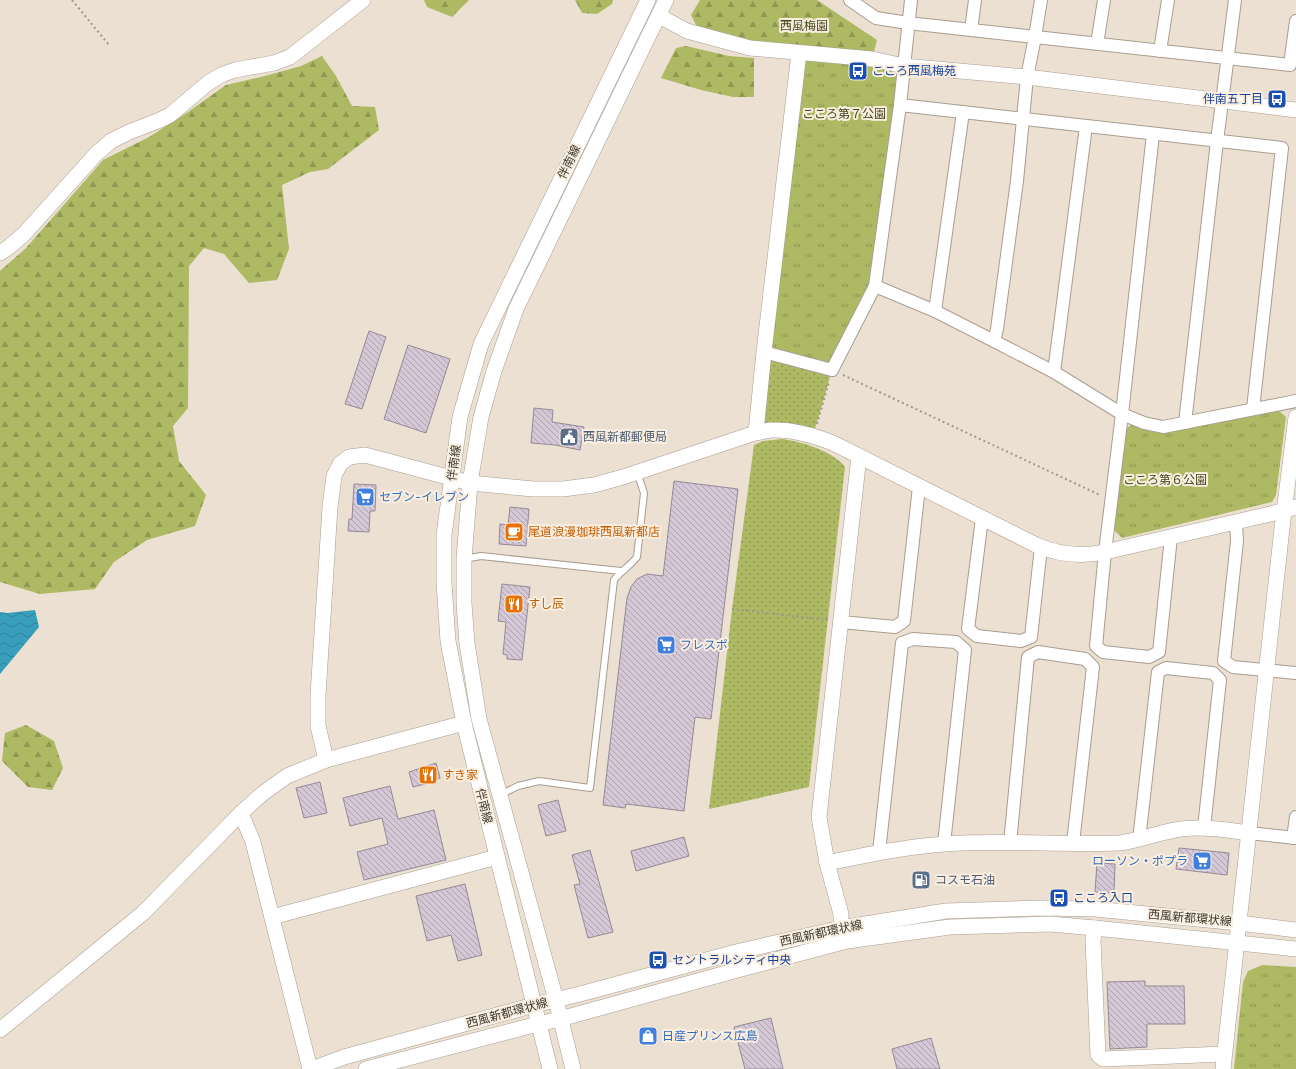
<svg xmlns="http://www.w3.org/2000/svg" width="1296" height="1069" viewBox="0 0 1296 1069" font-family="'Work Sans','Noto Sans JP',sans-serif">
<defs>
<pattern id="grass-dots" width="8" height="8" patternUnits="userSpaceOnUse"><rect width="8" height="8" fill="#aeb963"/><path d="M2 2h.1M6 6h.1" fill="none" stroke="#8f9752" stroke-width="1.8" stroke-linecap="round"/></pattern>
<pattern id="forest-firs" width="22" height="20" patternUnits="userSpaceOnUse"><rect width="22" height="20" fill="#aeb963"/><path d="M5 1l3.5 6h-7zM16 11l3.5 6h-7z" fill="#8f9752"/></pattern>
<pattern id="park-tufts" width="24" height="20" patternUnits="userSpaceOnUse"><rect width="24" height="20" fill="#aeb963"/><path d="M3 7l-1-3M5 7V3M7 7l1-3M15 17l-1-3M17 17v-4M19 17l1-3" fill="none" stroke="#8f9752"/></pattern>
<pattern id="water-waves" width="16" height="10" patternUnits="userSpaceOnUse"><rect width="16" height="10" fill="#379fbb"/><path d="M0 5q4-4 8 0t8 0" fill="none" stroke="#308399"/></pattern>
<pattern id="building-back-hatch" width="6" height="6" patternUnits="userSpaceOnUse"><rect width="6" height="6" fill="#d5c8d6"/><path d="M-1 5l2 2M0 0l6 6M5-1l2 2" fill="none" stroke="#aea3ae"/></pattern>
</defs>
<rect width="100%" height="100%" fill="#ece0d2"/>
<g fill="url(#grass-dots)">
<path d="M 764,352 L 832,370 L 813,436 L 756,432 Z"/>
<path d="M 781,439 C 798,440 835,452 845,467 L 809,787 L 709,809 L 732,609 L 754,445 L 763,441 Z"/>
</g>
<g fill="url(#forest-firs)">
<path d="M 424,0 L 469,0 L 452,17 L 427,7 Z"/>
<path d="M 575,0 L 613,0 L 612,4 L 597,14 L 582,13 Z"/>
<path d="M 700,0 L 817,0 L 877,40 L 872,59 L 701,35 L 691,15 Z"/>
<path d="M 686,46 L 729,56 L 754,58 L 754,97 L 733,97 L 701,90 L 661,78 L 676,48 Z"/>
<path d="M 322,56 L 336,76 L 352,106 L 375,107 L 379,130 L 328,169 L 310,172 L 282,185 L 289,249 L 277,280 L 249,283 L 224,254 L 204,248 L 189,266 L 188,408 L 173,426 L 179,461 L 206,495 L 195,526 L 147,540 L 114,562 L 95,589 L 40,594 L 0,582 L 0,271 L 26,248 L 103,160 L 149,137 L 188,112 L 226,85 L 265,76 L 301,66 Z"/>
<path d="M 26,725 L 54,741 L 63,768 L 52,790 L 28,787 L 2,761 L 5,733 Z"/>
</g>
<g fill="url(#park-tufts)">
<path d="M 799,53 L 904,66 L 875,286 L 832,370 L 764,352 Z"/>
<path d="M 1278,410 L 1286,417 L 1276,495 L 1272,502 L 1122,538 L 1114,530 L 1124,430 L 1133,424 C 1146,431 1157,434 1171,432 Z"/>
<path d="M 1262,965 L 1296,967 L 1296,1069 L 1234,1069 L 1243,982 L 1248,971 Z"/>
</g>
<path fill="url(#water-waves)" d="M 35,610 L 39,627 L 0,674 L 0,612 L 7,613 Z"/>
<g fill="url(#building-back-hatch)" stroke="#958996">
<path d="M 369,331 L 386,337 L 362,409 L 345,404 Z"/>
<path d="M 408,345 L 450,359 L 426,433 L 384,419 Z"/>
<path d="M 534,408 L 553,410 L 552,422 L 584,427 L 580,450 L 555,445 L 531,443 Z"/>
<path d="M 674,481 L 738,489 L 711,719 L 695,717 L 684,811 L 626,804 L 625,808 L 603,805 L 627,598 L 631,587 L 637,579 L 647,574 L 663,576 Z"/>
<path d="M 354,484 L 376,485 L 375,511 L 370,511 L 369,532 L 348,531 L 349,519 L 352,519 Z"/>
<path d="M 510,507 L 529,509 L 526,546 L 499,544 L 500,524 L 508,525 Z"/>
<path d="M 502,584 L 530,587 L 522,660 L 507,659 L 507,655 L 503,654 L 506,622 L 498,621 Z"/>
<path d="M 436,763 L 440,778 L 425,781 L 425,784 L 413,787 L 409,772 Z"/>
<path d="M 320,782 L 327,813 L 304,818 L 296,788 Z"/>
<path d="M 390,786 L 398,819 L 434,810 L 446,860 L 364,880 L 357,852 L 388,844 L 382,818 L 350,826 L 343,798 Z"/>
<path d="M 558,800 L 566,831 L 546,836 L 538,805 Z"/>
<path d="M 684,837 L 689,856 L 636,871 L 631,851 Z"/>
<path d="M 1179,848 L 1229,853 L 1227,875 L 1176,869 Z"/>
<path d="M 590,850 L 613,932 L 588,938 L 574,885 L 580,884 L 572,855 Z"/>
<path d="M 1097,863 L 1115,864 L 1114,893 L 1095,892 Z"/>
<path d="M 465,884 L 482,955 L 458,961 L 451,935 L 427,941 L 416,896 Z"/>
<path d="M 1145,981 L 1145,986 L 1184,986 L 1185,1024 L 1147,1024 L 1147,1047 L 1110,1049 L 1107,982 Z"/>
<path d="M 771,1018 L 783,1069 L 745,1069 L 734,1027 Z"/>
<path d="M 931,1038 L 940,1069 L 897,1069 L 892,1049 Z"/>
</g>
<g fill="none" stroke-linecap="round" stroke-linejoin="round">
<defs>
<g id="service">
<path d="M 464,559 L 481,556 L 621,571"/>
<path d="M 500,795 L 518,786 L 539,781 L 590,788 L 614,580 C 621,571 630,566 637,557 L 644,493 L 637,472"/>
</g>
<g id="minor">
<path d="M 850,0 L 876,18 L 908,23 L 1290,65 L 1296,21"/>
<path d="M 971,30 L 975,0"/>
<path d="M 1097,44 L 1104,0"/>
<path d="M 1160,51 L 1168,0"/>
<path d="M 900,105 L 1282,148 L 1253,409"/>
<path d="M 1153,134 L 1122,414 L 1105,552 L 1096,646 L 1103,652 L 1149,657 L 1159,652 L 1171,537"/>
<path d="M 875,286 L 935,311 L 994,341 L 1054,372 L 1122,414 L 1144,423 L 1163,427 L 1296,401"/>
<path d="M 935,311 L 963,112"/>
<path d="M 994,341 L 997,329 L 1017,181 L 1027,77 L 1035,37 L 1041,0"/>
<path d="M 764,352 L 832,370 L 875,286 L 900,105 L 911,0"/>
<path d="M 1054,372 L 1086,126"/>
<path d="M 1185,423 L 1217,141 L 1235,0"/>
<path d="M 982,518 L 968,629 L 977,636 L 1021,641 L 1031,637 L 1041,547"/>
<path d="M 1236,522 L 1237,541 L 1224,661 L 1233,667 L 1296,673"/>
<path d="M 841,622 L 895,627 L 904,621 L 919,487"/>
<path d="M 1249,833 L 1296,838"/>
<path d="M 1293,838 L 1296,817"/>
<path d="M 1139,840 L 1158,672 L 1166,668 L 1213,673 L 1220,680 L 1204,828"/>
<path d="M 1010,843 L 1028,657 L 1038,652 L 1085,659 L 1093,667 L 1073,843"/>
<path d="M 879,852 L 902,643 L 913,639 L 956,642 L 965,650 L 944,844"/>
</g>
<g id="tertiary">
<path d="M 659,16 L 687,31 L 750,48 L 872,59 L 904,66 L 1027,77 L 1296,110"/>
<path d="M 0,253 L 9,247 L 24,234 L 96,154 L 111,141 L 129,132 L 160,120 L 170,115 L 208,83 L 221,75 L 235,70 L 274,63 L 290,57 L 363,0"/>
<path d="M 756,432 L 764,352 L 799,53"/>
<path d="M 326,760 L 318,726 L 318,695 L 330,507 L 334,476 L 340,464 L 349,457 L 365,455 L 470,483 L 533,489 L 563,489 L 594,485 L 623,477 L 755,433 C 760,432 765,431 771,430 C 793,429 813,435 833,443 L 1036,545 C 1059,555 1080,557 1105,552 L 1266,515 L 1296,507"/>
<path d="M 241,813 L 253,842 L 310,1069"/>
<path d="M 827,863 C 866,855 904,847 944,844 C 1003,840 1062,845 1120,843 C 1141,840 1160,832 1181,829 C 1203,826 1227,830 1249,833"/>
<path d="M 272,917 L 497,857"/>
<path d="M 841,928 L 841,914 L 827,863 L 819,817 L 859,456"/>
<path d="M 1095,928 L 1093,940 L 1098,1055 L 1103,1059 L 1224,1054"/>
<path d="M 0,1030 L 143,913 L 241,813 L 262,794 L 287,776 L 326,760 L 464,723"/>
<path d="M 312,1069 L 344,1057 L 534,1005 L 580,994 L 736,952 L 841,928 L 946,911 L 1042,908 L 1095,909 L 1239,923 L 1296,930"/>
<path d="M 366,1069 L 538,1024 L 560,1019 L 741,969 L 847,941 L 950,927 L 1050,924 L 1095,928 L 1296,949"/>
<path d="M 550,1069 L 464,723 L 448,641 L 444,583 L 444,535 L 460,417 L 481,344 L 648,0"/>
<path d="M 573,1069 L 556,1000 L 479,719 L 467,643 L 464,603 L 464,559 L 470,483 L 481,417 L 494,371 L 516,309 L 666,0"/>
<path d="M 1223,1069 L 1282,528 L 1296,417"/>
</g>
</defs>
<use href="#service" stroke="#a89d90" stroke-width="8"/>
<use href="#minor" stroke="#a89d90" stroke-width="14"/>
<use href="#tertiary" stroke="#a89d90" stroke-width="16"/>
<g stroke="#9f978c" stroke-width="2" stroke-dasharray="2 3" stroke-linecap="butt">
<path d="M 72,0 L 109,45"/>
<path d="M 843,375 L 1100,495"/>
<path d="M 817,424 L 829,382"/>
<path d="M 732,609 L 828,620"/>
</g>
<use href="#service" stroke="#fff" stroke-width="6"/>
<use href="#minor" stroke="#fff" stroke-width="12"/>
<use href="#tertiary" stroke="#fff" stroke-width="15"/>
</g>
<defs>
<symbol id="bus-square" viewBox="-11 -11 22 22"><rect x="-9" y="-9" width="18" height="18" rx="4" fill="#1a4fb4" stroke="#f9eedf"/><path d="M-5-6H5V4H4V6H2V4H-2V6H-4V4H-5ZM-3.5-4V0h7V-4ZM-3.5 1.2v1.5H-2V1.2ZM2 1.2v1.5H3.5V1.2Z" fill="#fff"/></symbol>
<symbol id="civic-square" viewBox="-11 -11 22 22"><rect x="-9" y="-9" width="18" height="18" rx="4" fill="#5c6f8a" stroke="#f9eedf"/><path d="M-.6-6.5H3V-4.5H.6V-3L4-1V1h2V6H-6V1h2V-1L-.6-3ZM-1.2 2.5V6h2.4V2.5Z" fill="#fff"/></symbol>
<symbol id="supermarket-square" viewBox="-11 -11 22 22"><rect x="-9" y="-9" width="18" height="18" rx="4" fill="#3f7fe0" stroke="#f9eedf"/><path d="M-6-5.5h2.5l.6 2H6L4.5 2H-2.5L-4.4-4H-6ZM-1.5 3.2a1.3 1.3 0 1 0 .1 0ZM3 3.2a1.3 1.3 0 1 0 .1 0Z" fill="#fff"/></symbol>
<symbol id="cafe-square" viewBox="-11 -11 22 22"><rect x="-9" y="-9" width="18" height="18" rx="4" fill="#e8710a" stroke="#f9eedf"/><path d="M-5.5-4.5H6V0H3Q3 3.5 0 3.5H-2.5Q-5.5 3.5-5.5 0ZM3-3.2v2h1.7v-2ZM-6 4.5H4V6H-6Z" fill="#fff"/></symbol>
<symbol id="restaurant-square" viewBox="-11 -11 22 22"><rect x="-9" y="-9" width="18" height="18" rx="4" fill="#e8710a" stroke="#f9eedf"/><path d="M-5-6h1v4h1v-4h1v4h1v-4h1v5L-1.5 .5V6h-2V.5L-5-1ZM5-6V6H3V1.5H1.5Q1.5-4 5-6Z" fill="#fff"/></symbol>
<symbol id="fuel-square" viewBox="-11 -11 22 22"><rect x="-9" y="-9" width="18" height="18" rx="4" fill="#5c6f8a" stroke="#f9eedf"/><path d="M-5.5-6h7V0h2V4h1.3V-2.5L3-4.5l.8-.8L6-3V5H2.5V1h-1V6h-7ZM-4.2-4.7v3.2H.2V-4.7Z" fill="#fff"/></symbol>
<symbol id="shop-square" viewBox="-11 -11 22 22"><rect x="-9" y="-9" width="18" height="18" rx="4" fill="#3f7fe0" stroke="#f9eedf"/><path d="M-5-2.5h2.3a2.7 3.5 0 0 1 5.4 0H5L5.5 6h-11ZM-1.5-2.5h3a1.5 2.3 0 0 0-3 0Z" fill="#fff"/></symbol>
</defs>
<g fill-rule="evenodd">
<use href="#bus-square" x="847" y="60" width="22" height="22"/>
<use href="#bus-square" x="1266" y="88" width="22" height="22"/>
<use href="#civic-square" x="558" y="426" width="22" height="22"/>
<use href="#supermarket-square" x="354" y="486" width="22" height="22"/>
<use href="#cafe-square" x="503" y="521" width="22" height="22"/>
<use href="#restaurant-square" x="503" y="593" width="22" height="22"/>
<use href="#supermarket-square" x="655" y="634" width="22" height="22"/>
<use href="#restaurant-square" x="417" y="764" width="22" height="22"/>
<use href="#supermarket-square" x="1191" y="850" width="22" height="22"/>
<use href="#fuel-square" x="910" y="869" width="22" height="22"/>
<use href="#bus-square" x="1048" y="887" width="22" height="22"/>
<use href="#bus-square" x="647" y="949" width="22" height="22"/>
<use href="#shop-square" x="637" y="1025" width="22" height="22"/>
</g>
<g text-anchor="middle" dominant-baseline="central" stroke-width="4" stroke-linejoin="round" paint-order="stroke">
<g font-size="12" fill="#44491f" stroke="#f9eedf">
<text x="804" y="26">西風梅園</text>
<text x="844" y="114">こころ第７公園</text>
<text x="1165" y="480">こころ第６公園</text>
</g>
<g font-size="12" fill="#164399" stroke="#f9eedf" text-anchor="start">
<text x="872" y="71">こころ西風梅苑</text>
<text x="1263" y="99" text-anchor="end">伴南五丁目</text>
<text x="1073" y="898">こころ入口</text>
<text x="672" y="960">セントラルシティ中央</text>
</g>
<g font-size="12" fill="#3d3832" stroke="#f9eedf">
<text transform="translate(569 162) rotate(-64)">伴南線</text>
<text transform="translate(454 463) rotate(-82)">伴南線</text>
<text transform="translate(484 806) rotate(76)">伴南線</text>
<text transform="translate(1190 918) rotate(5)">西風新都環状線</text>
<text transform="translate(821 933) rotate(-12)">西風新都環状線</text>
<text transform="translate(507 1013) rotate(-15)">西風新都環状線</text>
</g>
<g font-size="12" fill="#4e5e75" stroke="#f9eedf" text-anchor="start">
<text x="583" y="437">西風新都郵便局</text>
<text x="935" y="880">コスモ石油</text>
</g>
<g font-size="12" fill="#366cbe" stroke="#f9eedf" text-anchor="start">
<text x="379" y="497">セブン-イレブン</text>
<text x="680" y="645">フレスポ</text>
<text x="1188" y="861" text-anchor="end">ローソン・ポプラ</text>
<text x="662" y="1036">日産プリンス広島</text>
</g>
<g font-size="12" fill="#c56008" stroke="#f9eedf" text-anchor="start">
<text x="528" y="532">尾道浪漫珈琲西風新都店</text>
<text x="528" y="604">すし辰</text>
<text x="442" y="775">すき家</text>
</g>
</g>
</svg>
